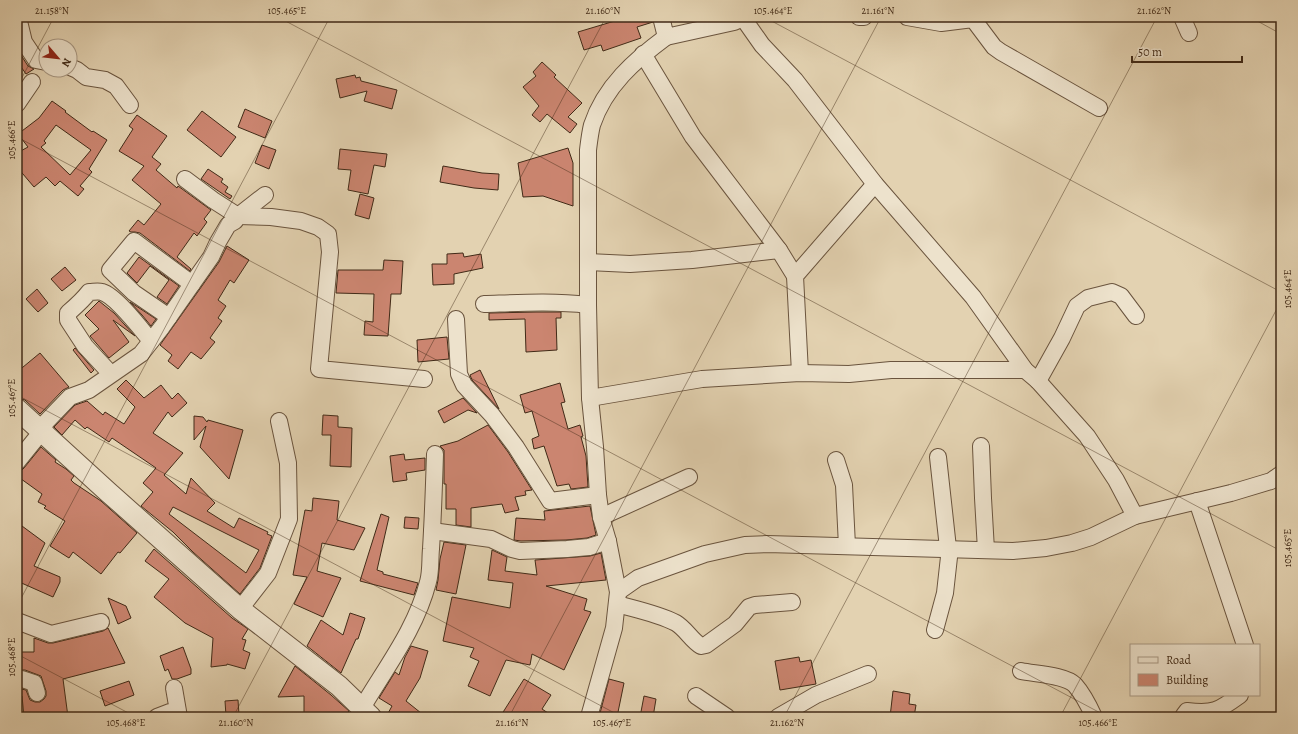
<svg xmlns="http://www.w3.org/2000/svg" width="1298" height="734" viewBox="0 0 1298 734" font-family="Alegreya,serif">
<rect width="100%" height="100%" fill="#e3d2b1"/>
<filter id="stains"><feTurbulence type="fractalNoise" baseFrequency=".005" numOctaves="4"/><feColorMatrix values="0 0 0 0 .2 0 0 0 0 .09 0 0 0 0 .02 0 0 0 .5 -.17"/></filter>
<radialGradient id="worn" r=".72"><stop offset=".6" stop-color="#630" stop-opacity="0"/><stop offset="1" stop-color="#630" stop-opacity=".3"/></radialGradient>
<g fill="#cb8570" stroke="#412a17" fill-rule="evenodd">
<path d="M 628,17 L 652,17 L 653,22 L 637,27 L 641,38 L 603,51 L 601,45 L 584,50 L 578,32 Z"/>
<path d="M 17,49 L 28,66 L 34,69 L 26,74 L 17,61 Z"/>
<path d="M 542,62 L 556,75 L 554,77 L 582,103 L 568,117 L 577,124 L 570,133 L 547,114 L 540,122 L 532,115 L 539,106 L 523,87 L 536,76 L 533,72 Z"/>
<path d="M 355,75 L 356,78 L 360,77 L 361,81 L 397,90 L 392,109 L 364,101 L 367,91 L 340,98 L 336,79 Z"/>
<path d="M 52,101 L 66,111 L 65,112 L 92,132 L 93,131 L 107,140 L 89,169 L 92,172 L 80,186 L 84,189 L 78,196 L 60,181 L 55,186 L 46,177 L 34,187 L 17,167 L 17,153 L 28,147 L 18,134 L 39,118 ZM 56,125 L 91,150 L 70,175 L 41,147 L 46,143 L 44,141 Z"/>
<path d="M 245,109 L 272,121 L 265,138 L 238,127 Z"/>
<path d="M 202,111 L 236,137 L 221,157 L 187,130 Z"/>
<path d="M 137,115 L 167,136 L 152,157 L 161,164 L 156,170 L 177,188 L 178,186 L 211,210 L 204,219 L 207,222 L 197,236 L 194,233 L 177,257 L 191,269 L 190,271 L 140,233 L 135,232 L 131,232 L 129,231 L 138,220 L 144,225 L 161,204 L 132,180 L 144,166 L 119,151 L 133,129 L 129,126 Z"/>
<path d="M 262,145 L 276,150 L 269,169 L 255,163 Z"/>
<path d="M 568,148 L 573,163 L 573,206 L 543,196 L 523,197 L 518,163 Z"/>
<path d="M 340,149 L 387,154 L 385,167 L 374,165 L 368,194 L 348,190 L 351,170 L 338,169 Z"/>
<path d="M 443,166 L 482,173 L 499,174 L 498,190 L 474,188 L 440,182 Z"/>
<path d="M 208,169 L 223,179 L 221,182 L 228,187 L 225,192 L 232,196 L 230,199 L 201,179 Z"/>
<path d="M 360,194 L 374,198 L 369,219 L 355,215 Z"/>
<path d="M 227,246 L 249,260 L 234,283 L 230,280 L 218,300 L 226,306 L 218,318 L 222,321 L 210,338 L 215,342 L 201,359 L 191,352 L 178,369 L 168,361 L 172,355 L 160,345 L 219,262 Z"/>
<path d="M 463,253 L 464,257 L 481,254 L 483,268 L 454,274 L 454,284 L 433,285 L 432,264 L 447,264 L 447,254 Z"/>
<path d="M 139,257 L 179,286 L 167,304 L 157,297 L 169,280 L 150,266 L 137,283 L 127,273 Z"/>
<path d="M 384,260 L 403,261 L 401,294 L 391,294 L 388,336 L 364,335 L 365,321 L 373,322 L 374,294 L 336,293 L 338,270 L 383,270 Z"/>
<path d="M 65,267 L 76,280 L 62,291 L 51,279 Z"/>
<path d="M 37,289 L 48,303 L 38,312 L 26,299 Z"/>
<path d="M 99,301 L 114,313 L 135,336 L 113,320 L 129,342 L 109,358 L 90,336 L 99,329 L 85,315 Z"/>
<path d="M 130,302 L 156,319 L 151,326 L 142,315 Z"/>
<path d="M 536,312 L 561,312 L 561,318 L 556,318 L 557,350 L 526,352 L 525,319 L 489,320 L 489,313 Z"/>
<path d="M 447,337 L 449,359 L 418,362 L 417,340 Z"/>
<path d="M 75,348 L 94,370 L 91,373 L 73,350 Z"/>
<path d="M 40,353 L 69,387 L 63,390 L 40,414 L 25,400 L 17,398 L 17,372 Z"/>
<path d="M 480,370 L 499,409 L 472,380 L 470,375 Z"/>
<path d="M 126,380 L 144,398 L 161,385 L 172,399 L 178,393 L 187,403 L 172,417 L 168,412 L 153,433 L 183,453 L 164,475 L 186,494 L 191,478 L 215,503 L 207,511 L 234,528 L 239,518 L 268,532 L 267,534 L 272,536 L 260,568 L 240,594 L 193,552 L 173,532 L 141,506 L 153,492 L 143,483 L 156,468 L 112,438 L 109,442 L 87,427 L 85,429 L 75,420 L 62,435 L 54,427 L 75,405 L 87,401 L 103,415 L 105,412 L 124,424 L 135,407 L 117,389 ZM 173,507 L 259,550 L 246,573 L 169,514 Z"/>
<path d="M 560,383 L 565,402 L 561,403 L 568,429 L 580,425 L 583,436 L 581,437 L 586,456 L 588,487 L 571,489 L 569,484 L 557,486 L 544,446 L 534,449 L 532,439 L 539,436 L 532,411 L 525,413 L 520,395 Z"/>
<path d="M 463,398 L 477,413 L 468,410 L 444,423 L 438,411 Z"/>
<path d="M 323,415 L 338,416 L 338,427 L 352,428 L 351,467 L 330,466 L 331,435 L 322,435 Z"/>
<path d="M 194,416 L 203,417 L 207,422 L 208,420 L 243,430 L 229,479 L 200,447 L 206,426 L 194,440 Z"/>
<path d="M 488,425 L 508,452 L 532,490 L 525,491 L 526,495 L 515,497 L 519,510 L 505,513 L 502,504 L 471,508 L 471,527 L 456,525 L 456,509 L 446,509 L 446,484 L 444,484 L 444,450 L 440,446 L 458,441 Z"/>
<path d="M 41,447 L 56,460 L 55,462 L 66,469 L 74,476 L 71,480 L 74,483 L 101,501 L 137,533 L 120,553 L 118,552 L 101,574 L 73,552 L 69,558 L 50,546 L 65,521 L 44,508 L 46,506 L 38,502 L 42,494 L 17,476 L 17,471 L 21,471 L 24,468 Z"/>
<path d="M 404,454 L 405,460 L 425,458 L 425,470 L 406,473 L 407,480 L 393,482 L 390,456 Z"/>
<path d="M 313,498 L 339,501 L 337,520 L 365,528 L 354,550 L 322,543 L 317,571 L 341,578 L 323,617 L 294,604 L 307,577 L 293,575 L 305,510 L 312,511 Z"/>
<path d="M 590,506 L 596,535 L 587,538 L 566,540 L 521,541 L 514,540 L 516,518 L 545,520 L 544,511 Z"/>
<path d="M 381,514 L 389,517 L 377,570 L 383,572 L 383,574 L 418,583 L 414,595 L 360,581 Z"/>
<path d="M 405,517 L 419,518 L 418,529 L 404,528 Z"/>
<path d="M 22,526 L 45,543 L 34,566 L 60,577 L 60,582 L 53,597 L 17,581 L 17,532 Z"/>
<path d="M 444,542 L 466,545 L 456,594 L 436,590 L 438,580 L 440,559 Z"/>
<path d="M 154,549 L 232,618 L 248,629 L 242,639 L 246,640 L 243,650 L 250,653 L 245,669 L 227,664 L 227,665 L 211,667 L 213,638 L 185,623 L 154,597 L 169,579 L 145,561 Z"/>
<path d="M 492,550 L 507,557 L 505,571 L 537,575 L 535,560 L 590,556 L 601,553 L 606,580 L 546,586 L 587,599 L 584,610 L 591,612 L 564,670 L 532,654 L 530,665 L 506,660 L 490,696 L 468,686 L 479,661 L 470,657 L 474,648 L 443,641 L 452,597 L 510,608 L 513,583 L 488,580 Z"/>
<path d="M 108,598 L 126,606 L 131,618 L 118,624 Z"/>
<path d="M 350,613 L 365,618 L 358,639 L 356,639 L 341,673 L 307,646 L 321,620 L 343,635 Z"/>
<path d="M 108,628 L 125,663 L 63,679 L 68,717 L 24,717 L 22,696 L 17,697 L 17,689 L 21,689 L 26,690 L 30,700 L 35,702 L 40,702 L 44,699 L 46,696 L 46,691 L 41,676 L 25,670 L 17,670 L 17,652 L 34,652 L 34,638 L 48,643 L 53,643 L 103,631 Z"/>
<path d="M 411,646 L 428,651 L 420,678 L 406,701 L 426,717 L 386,717 L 392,706 L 379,698 L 395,672 L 399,675 L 405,657 Z"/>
<path d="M 183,647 L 191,669 L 191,674 L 177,679 L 172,679 L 168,669 L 165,671 L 160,656 Z"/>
<path d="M 799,657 L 800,662 L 811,660 L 816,684 L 780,690 L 775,661 Z"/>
<path d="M 295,666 L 331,695 L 349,711 L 344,717 L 304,717 L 304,696 L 278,697 Z"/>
<path d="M 524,679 L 551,695 L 542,709 L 554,717 L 500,717 Z"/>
<path d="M 609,679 L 624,683 L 617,717 L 599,717 Z"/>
<path d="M 129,681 L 134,695 L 105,706 L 100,691 Z"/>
<path d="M 893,691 L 910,694 L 909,704 L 916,705 L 914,717 L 890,717 Z"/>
<path d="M 644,696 L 656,699 L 653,717 L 640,717 Z"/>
<path d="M 238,700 L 239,715 L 226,716 L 225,701 Z"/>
</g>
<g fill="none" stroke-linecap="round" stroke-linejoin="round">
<defs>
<g id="minor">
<path d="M 18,17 L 24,42 L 36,60 L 46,62"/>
<path d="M 661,17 L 666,37 L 734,22 L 745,17"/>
<path d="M 859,17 L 864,17"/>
<path d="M 907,17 L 941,23 L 973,19 L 994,47 L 1001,52 L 1099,108"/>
<path d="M 1182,17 L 1189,33"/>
<path d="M 743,18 L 762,45 L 795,80 L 875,184 L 973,297 L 1025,370 L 1038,381 L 1087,436 L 1116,480 L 1135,516"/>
<path d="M 643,54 L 693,137 L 779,250 L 795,276"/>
<path d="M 70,67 L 77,70 L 86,77 L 105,80 L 116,86 L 130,105"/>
<path d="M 17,104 L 32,82"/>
<path d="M 185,179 L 213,200 L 238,216 L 271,217 L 301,221 L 318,227 L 328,234 L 330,252 L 319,369 L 424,379"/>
<path d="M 588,262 L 630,264 L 692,260 L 779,250"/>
<path d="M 484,304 C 519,303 553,301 588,305"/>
<path d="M 169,317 L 134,293 L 110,270 L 134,241 L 192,284"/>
<path d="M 456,319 L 459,374 L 464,385 L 492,415 L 516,447 L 550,501 L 598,495"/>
<path d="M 800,373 L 795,276 L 875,184"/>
<path d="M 111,374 L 85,346 L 68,320 L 68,313 C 76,306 83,300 89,292 C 93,292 98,291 102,292 C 116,296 141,329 151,341"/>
<path d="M 1038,381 L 1062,338 L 1077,306 L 1088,298 L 1112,292 L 1121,296 L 1136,316"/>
<path d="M 590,398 L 702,379 L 800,373 L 849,374 L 891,370 L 1025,370"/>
<path d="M 981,446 L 983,498 L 986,550"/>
<path d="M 836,460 L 844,485 L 847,546"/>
<path d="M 17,462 L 42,431 L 46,422 L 70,397 L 89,390 L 141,354 L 162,327 L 211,257 L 218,242 L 228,225 L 235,221 L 238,216 L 265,195"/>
<path d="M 1197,501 L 1245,645"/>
<path d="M 601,517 L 689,477"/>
<path d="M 432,531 L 491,539 L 512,549 L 520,551 L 567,549 L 589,547 L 608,541"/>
<path d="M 618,592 L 638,578 L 705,554 L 745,545 L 767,544 L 1013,551 L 1046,548 L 1072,543 L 1091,537 L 1135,516 L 1231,493 L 1271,481 L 1281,474"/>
<path d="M 617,604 C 635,609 659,614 676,623 C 686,629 691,640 701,646 L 706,645 L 735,624 L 749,607 L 755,605 L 792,602"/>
<path d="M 240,609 L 268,573 L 289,519 L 288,463 L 279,421"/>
<path d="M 17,621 L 51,634 L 101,622"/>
<path d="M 935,630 L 945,593 L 949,557 L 938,457"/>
<path d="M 1021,671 C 1035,674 1065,675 1075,685 C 1083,694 1089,706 1094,717"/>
<path d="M 17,680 L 22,679 L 34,683 L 37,693"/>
<path d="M 174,688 L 179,717"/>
<path d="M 696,696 L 727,717"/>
<path d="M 362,708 C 386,667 416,629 428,582 C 431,572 430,559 431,549 C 433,517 434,486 435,454"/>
<path d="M 157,717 L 170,712 L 178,717"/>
<path d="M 589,717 L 614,628 L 618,592 L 608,541 L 601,517 L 598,495 L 595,447 L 590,398 L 588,305 L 588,150 C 589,142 590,133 592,125 C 605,86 635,60 666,37"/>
<path d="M 778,717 L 816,695 L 868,674"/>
<path d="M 1185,717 L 1184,715 L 1187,711 C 1214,714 1218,711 1240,695"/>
</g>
<path id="tertiary" d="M 17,409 L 108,492 L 240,609 L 339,686 L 371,717"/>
</defs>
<use href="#minor" stroke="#6a543e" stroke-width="18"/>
<use href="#tertiary" stroke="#6a543e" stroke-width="22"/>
<use href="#minor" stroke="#ede2cc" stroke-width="16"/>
<use href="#tertiary" stroke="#ede2cc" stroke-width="20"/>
</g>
<path fill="none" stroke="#412a17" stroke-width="1" stroke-opacity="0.45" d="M 278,17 L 1281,551M 764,17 L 1281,292M 1250,17 L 1281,34M 17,87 L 54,17M 17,137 L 1108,717M 17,395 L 622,717M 17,606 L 330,17M 17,654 L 136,717M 233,717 L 606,17M 509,717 L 881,17M 784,717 L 1157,17M 1060,717 L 1281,301"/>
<rect width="1298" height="734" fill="none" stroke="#e3d2b1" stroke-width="44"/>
<rect x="1130" y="644" width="130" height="52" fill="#ede2cc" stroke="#a89884"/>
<rect x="1138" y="657" width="20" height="6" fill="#ede2cc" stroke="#a89884"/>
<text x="1166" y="664" font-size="12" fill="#412a17">Road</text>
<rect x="1138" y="674" width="20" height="12" fill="#cb8570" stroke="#a89884"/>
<text x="1166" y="684" font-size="12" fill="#412a17">Building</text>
<g transform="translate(58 58) rotate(118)"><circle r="19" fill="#ede2cc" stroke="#a89884"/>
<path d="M0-3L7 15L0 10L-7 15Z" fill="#8f2418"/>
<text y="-6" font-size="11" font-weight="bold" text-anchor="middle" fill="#412a17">N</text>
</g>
<path d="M1132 56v6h110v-6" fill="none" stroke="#412a17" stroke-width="2"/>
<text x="1138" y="56" font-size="12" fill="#412a17" stroke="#ede2cc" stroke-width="3" paint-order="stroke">50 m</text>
<rect x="22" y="22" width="1254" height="690" fill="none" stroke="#412a17" stroke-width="1.5"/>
<g font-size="10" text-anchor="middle" fill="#412a17">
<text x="52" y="14">21.158°N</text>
<text x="287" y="14">105.465°E</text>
<text x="603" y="14">21.160°N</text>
<text x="773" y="14">105.464°E</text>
<text x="878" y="14">21.161°N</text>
<text x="1154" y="14">21.162°N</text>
<text transform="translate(11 140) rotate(-90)" y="4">105.466°E</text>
<text transform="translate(1287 289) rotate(-90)" y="4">105.464°E</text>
<text transform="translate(11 398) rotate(-90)" y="4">105.467°E</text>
<text transform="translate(1287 548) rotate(-90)" y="4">105.465°E</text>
<text transform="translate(11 657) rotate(-90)" y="4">105.468°E</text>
<text x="126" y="726">105.468°E</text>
<text x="236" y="726">21.160°N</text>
<text x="512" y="726">21.161°N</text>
<text x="612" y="726">105.467°E</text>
<text x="787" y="726">21.162°N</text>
<text x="1098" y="726">105.466°E</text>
</g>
<rect width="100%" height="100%" filter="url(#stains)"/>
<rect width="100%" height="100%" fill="url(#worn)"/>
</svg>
